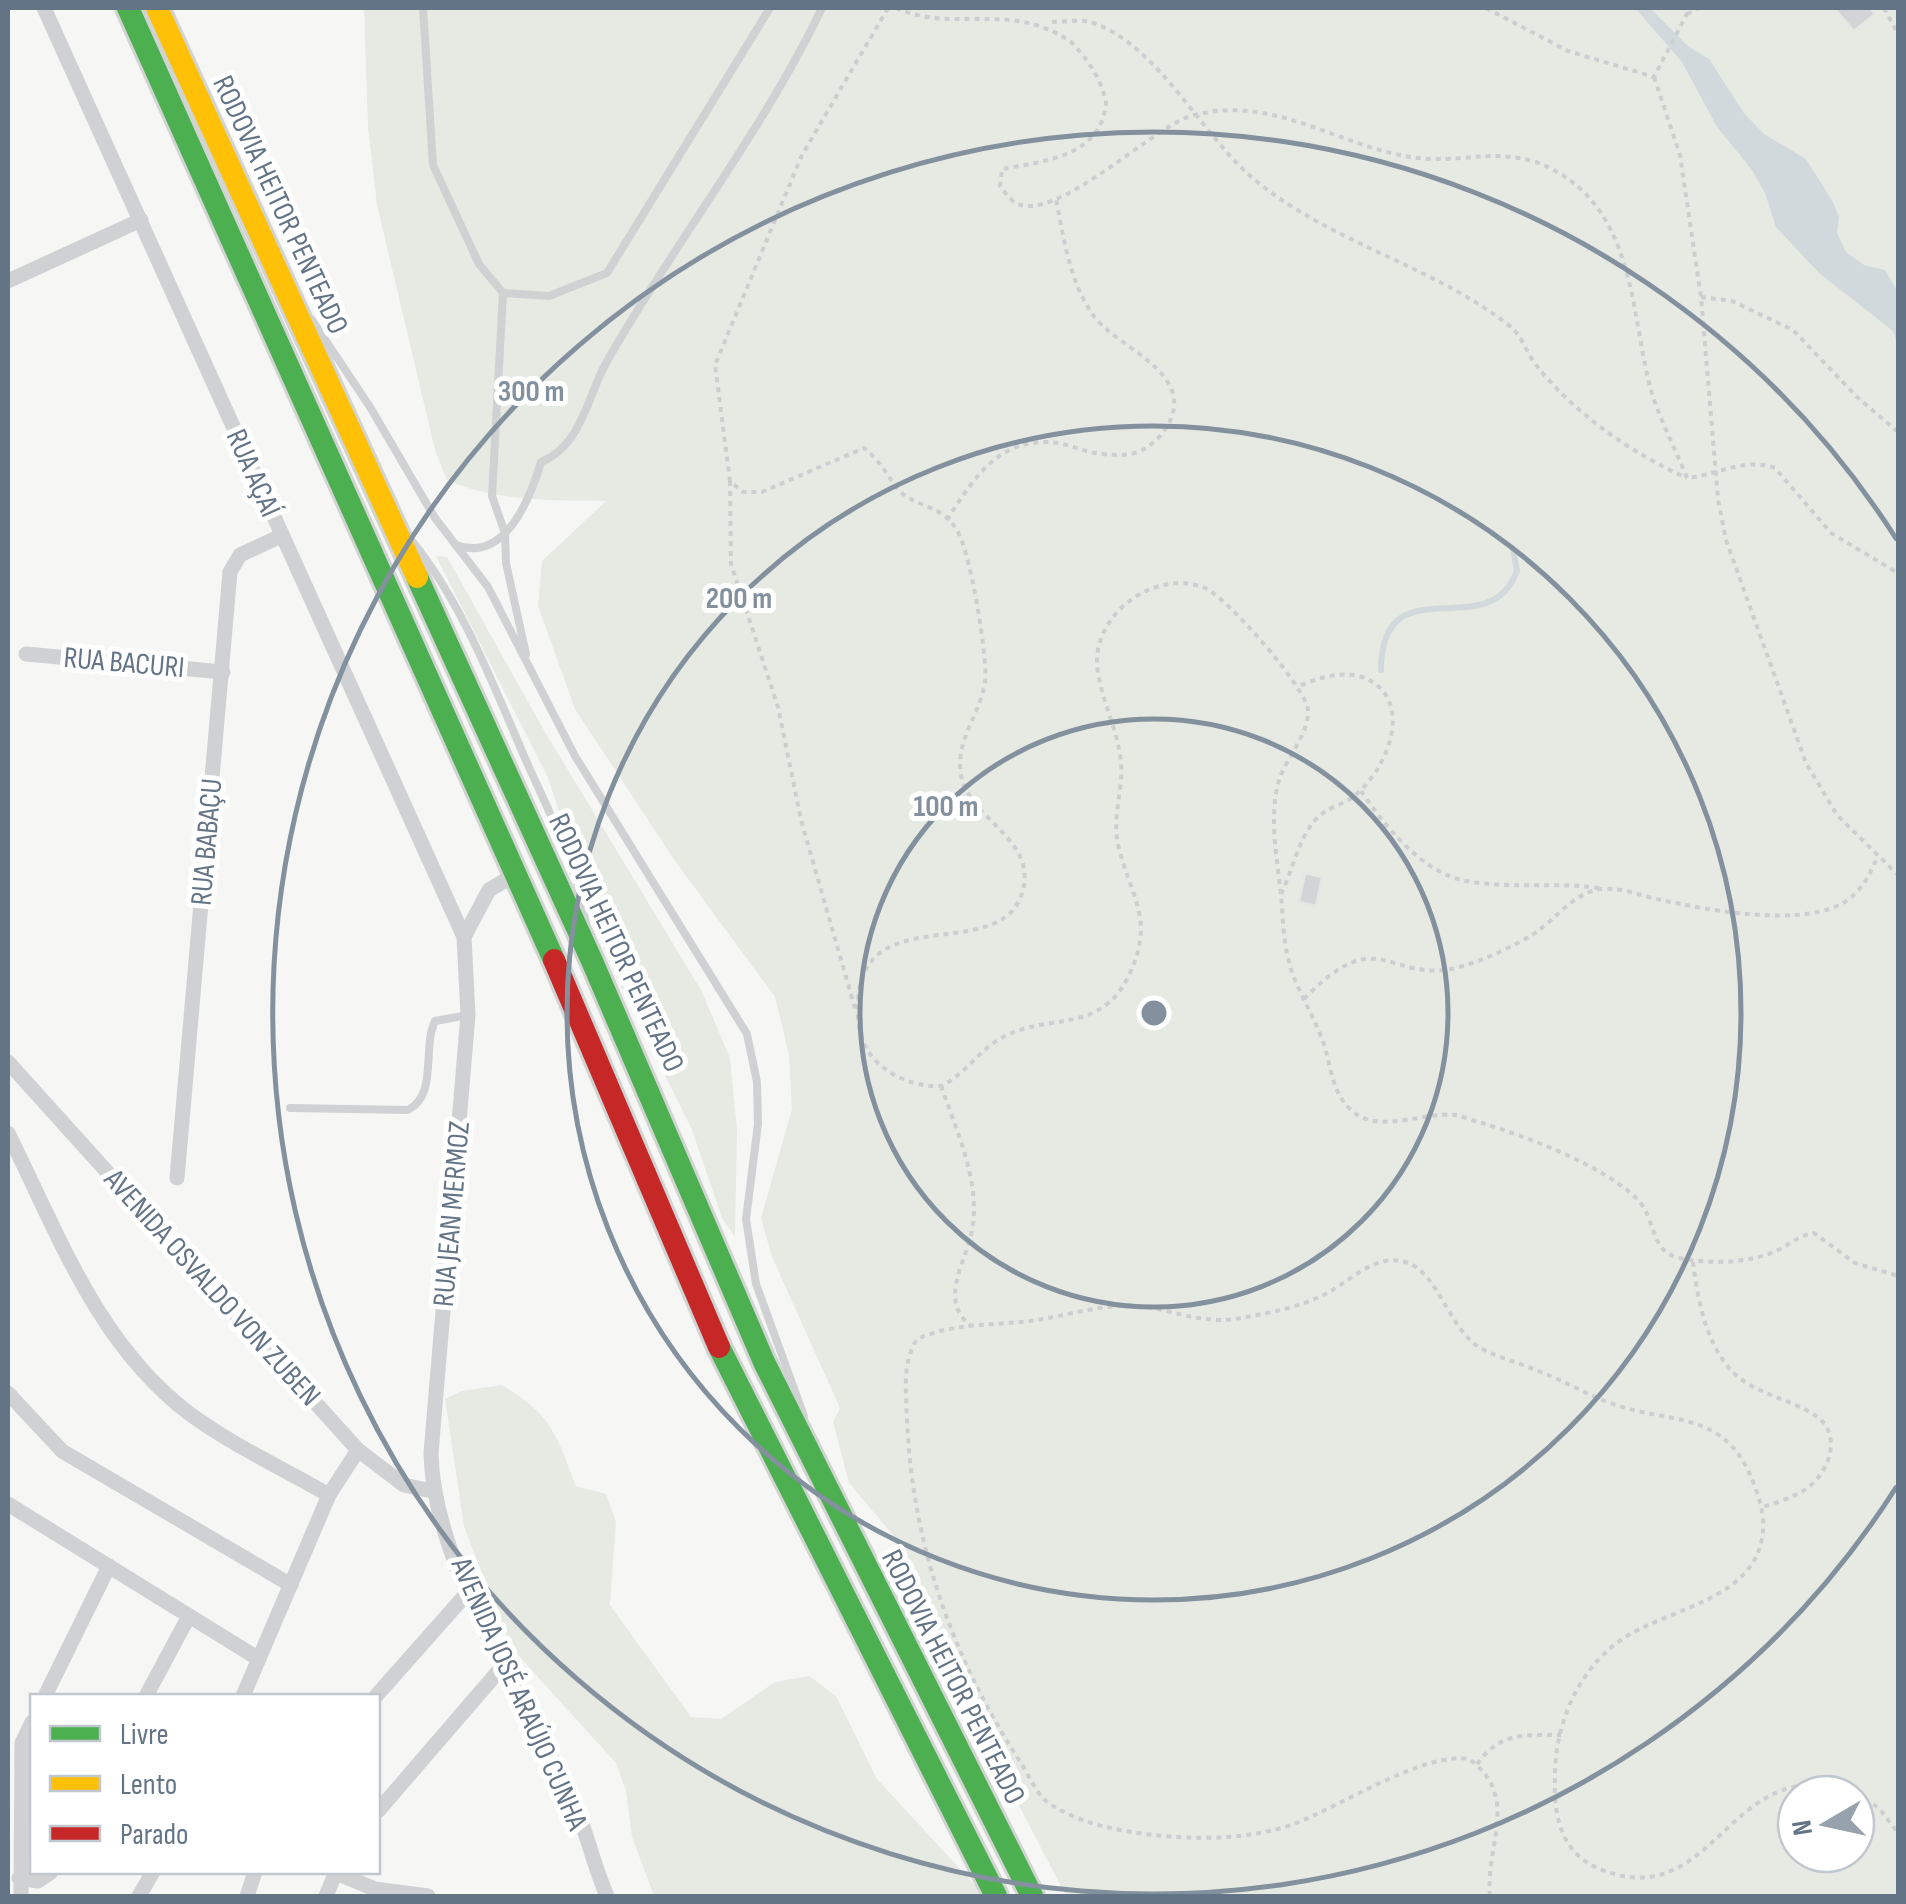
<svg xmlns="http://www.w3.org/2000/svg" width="1906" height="1904" viewBox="0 0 1906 1904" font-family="'Sofia Sans Condensed',sans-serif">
<rect width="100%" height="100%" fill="#f6f7f5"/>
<g fill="#e6eae3" fill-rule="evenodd">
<path d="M 364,8 L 1898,8 L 1898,1896 L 1066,1896 L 907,1590 L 893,1535 L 849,1483 L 833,1422 L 840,1408 L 772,1257 L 761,1218 L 792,1109 L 789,1055 L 775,997 L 675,861 L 575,709 L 538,606 L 542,561 L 606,501 C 551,500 498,502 447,480 L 435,450 L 377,205 L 368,127 ZM 1796,1794 L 1856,1794 L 1856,1854 L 1796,1854 Z"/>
<path d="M 436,556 L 447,557 L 545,732 L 701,990 L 730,1058 L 737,1130 L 735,1237 L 722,1218 L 692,1130 L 606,956 L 548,778 Z"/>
<path d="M 502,1385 C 551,1414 557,1435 576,1486 L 606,1494 L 616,1522 L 610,1605 L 691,1717 L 721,1719 L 775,1682 L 809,1676 L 836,1696 L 877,1779 L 985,1896 L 654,1896 L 632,1837 L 626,1791 L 616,1763 L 517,1654 L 502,1627 L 464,1526 L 445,1399 L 462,1391 Z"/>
</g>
<path fill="#d2d9dc" d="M 1635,8 L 1650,8 L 1689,47 L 1709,59 L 1744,113 L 1764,134 L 1806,159 L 1833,202 L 1839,217 L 1837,233 L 1846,252 L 1864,265 L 1885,270 L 1898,292 L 1898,347 L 1893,331 L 1819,273 L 1776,227 L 1765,193 L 1752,170 L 1717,127 L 1682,62 Z"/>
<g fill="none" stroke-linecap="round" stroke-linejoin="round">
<path stroke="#d2d9dc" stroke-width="6" d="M 1381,670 C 1382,561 1489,648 1517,571 L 1513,548"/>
</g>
<g fill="#d3d4d5" stroke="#e6e6e5" stroke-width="2.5">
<path d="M 1834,8 L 1870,8 L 1875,14 L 1854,31 Z"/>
<path d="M 1305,873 L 1322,877 L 1316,906 L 1299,902 Z"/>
</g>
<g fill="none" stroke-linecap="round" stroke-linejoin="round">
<defs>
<g id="fast">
<path d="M 128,8 L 554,960"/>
<path d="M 417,577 L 592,961 L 764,1362 L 1032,1896"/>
<path d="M 719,1347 L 996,1896"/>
</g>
<path id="slow" d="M 157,8 L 417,577"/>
<path id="jam" d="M 554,960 L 719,1347"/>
</defs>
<use href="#fast" stroke="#d2d4d4" stroke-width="28"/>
<use href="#slow" stroke="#d2d4d4" stroke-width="28"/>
<use href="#jam" stroke="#d2d4d4" stroke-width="28"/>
<g stroke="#cdcecf" stroke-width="4" stroke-dasharray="5 5" stroke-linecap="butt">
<path d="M 888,8 L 802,155 L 715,365 L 730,481 L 743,492 L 762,492 L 864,448 C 883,462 890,483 903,494 C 921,508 944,506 958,532 C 970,553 988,656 985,681 C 981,714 955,739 961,775 C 969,820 1036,837 1023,890 C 1002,971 850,890 858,1017 C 860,1043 869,1059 891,1073 C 906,1082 924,1087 941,1086 C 966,1074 979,1049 1005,1036 C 1051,1013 1101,1034 1129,975 C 1156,919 1130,897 1118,844 C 1112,818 1123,790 1121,763 C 1118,729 1100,698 1097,665 C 1094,613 1156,568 1205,588 C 1228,598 1307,689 1308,710 C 1309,733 1288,756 1280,777 C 1268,814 1277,857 1281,895 C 1283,915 1283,938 1288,958 C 1294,985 1310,1009 1320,1034 C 1331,1058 1329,1089 1350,1109 C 1376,1136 1423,1111 1456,1115 C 1464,1117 1474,1121 1482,1123 C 1527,1137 1603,1165 1637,1199 C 1658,1220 1648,1254 1684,1259 C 1713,1264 1746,1263 1774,1252 C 1788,1246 1799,1235 1814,1233 L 1855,1263 L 1898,1276"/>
<path d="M 896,8 C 955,34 1011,0 1071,42 C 1088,59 1101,79 1106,102 C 1102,157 1044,161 1002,169 L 1000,186 C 1004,191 1010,200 1016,203 C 1054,224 1150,130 1188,117 C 1275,89 1349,156 1431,159 C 1470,160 1496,150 1536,162 C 1559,170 1582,187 1596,206 C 1634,256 1635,328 1650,387 C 1659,418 1675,448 1687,478 C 1718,475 1745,457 1775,468 L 1831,533 L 1898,573"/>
<path d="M 1486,8 L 1568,51 L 1654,77 L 1690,8"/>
<path d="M 1884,8 L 1898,34"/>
<path d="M 1687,14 L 1699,8"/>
<path d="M 1052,22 C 1064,22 1080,19 1090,22 C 1154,41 1200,131 1248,174 C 1325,242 1432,264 1511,327 C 1522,336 1527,354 1536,365 C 1575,414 1631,453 1687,478"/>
<path d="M 1654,77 L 1680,155 L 1701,297 L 1718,499 L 1726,540 L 1806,763 L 1837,815 L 1898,875"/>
<path d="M 1701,297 L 1732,301 L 1793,330 L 1857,397 L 1898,432"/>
<path d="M 730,481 L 731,564 L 778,707 L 801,820 L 856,1012"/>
<path d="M 947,520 C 974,477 1001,435 1058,443 C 1070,445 1082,451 1095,453 C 1109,455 1127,457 1140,451 C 1152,446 1162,435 1168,425 C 1197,372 1116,348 1093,315 C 1069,280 1064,239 1056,199"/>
<path d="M 1361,791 C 1384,825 1422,873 1466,881 C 1509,889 1555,882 1599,888"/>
<path d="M 1281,894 C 1293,870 1298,838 1317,818 C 1327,808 1339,806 1350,799 C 1381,778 1412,716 1378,686 C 1356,667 1325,675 1299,686"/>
<path d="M 1304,999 C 1382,918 1389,988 1463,966 C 1486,959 1512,947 1532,935 C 1556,920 1572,893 1601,889 C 1619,887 1643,896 1661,900 C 1708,910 1798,927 1841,904 C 1860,894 1869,877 1877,858"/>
<path d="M 941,1086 C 956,1129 979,1179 973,1224 C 969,1260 936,1299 971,1326"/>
<path d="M 1693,1262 C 1698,1301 1706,1348 1737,1376 C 1760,1395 1789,1399 1813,1414 C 1842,1431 1832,1467 1810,1486 C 1797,1497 1777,1502 1760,1508"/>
<path d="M 1477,1764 C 1500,1732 1523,1735 1561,1735"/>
<path d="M 1856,1794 L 1879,1808 L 1898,1833"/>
<path d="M 1490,1896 C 1485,1845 1521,1797 1469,1759 C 1425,1751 1339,1807 1294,1824 C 1237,1844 1165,1840 1106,1827 C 1088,1823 1058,1812 1044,1799 C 1034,1789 1027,1772 1019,1760 C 952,1657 912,1543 907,1419 C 906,1391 902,1363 917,1339 C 955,1322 997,1326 1037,1320 C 1070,1315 1106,1303 1140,1306 C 1171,1310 1204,1324 1235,1319 C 1263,1314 1293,1309 1319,1297 C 1345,1287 1373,1252 1405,1262 C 1439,1271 1449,1333 1484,1350 C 1502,1359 1523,1364 1541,1372 C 1566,1382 1588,1395 1613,1404 C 1669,1424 1723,1410 1751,1477 C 1756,1489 1762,1505 1763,1519 C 1768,1600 1669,1606 1621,1640 C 1578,1670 1555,1724 1555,1776 C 1554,1801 1556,1829 1573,1850 C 1585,1864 1600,1870 1618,1875 C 1720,1899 1735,1747 1856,1794"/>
</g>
<g stroke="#d0d1d2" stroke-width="8">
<path d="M 423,8 L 433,165 L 479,264 L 503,293 L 492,496 L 505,533 L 506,563 L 526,654"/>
<path d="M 503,293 L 549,296 L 607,273 L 770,8"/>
<path d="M 312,320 L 370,407 L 435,518 L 488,587 L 575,756 L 747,1034 L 757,1082 L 758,1124 L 746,1219 L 756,1284 L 804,1416"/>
<path d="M 412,541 C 464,605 495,690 528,765 C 551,816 577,866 586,922"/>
<path d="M 456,545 C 505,563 530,499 541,462 C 581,446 587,398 606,363 C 674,243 762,133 822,8"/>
<path d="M 290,1108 L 408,1110 C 438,1095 422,1048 435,1021 L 468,1015"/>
</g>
<g stroke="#d0d1d2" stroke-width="15">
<path d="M 44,8 L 464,937 L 468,1015 L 431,1453 C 433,1564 523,1696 571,1796 C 586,1828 593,1864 607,1896"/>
<path d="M 8,281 L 141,220"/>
<path d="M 26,654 L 223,672"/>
<path d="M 464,937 L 489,890 L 514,875"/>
<path d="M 8,1062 L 358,1450 L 404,1485 L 432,1491"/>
<path d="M 8,1133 C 58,1233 97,1344 190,1414 C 232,1445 284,1469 329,1495"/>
<path d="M 177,1178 L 230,572 L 240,555 L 281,536"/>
<path d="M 8,1393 L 62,1451 L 291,1585"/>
<path d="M 8,1504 L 259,1659"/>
<path d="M 45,1696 L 109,1566"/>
<path d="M 146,1696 L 189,1616"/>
<path d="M 243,1696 L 329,1495 L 358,1450"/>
<path d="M 376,1696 L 469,1591"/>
<path d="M 378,1811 L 503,1666"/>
<path d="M 336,1873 L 375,1889 L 428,1896"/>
<path d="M 19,1878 L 38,1881 L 51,1872"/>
<path d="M 21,1896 L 22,1743 L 32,1722"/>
<path d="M 139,1896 L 153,1872"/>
<path d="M 247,1896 L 255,1872"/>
<path d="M 326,1896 L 336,1872"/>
</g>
<use href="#fast" stroke="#4caf50" stroke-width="22"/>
<use href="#slow" stroke="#ffc107" stroke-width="22"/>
<use href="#jam" stroke="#c62828" stroke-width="22"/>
</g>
<g fill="none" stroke="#83909e" stroke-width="5">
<circle cx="1154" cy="1013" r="294"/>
<circle cx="1154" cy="1013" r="587"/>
<path d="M1897 1486A881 881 0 1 1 1897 540"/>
</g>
<g text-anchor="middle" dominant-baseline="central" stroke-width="10" stroke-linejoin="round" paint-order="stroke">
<g font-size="30" fill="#647487" stroke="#fff">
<text transform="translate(280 205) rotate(65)">RODOVIA HEITOR PENTEADO</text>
<text transform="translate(253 473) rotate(66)">RUA AÇAÍ</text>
<text transform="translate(124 663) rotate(5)">RUA BACURI</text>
<text transform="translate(207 842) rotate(-85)">RUA BABAÇU</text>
<text transform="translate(616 943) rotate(65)">RODOVIA HEITOR PENTEADO</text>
<text transform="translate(452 1214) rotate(-85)">RUA JEAN MERMOZ</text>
<text transform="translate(212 1288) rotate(48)">AVENIDA OSVALDO VON ZUBEN</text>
<text transform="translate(953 1677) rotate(63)">RODOVIA HEITOR PENTEADO</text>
<text transform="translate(519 1694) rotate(66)">AVENIDA JOSÉ ARAÚJO CUNHA</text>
</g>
</g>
<circle cx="1154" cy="1013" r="15" fill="#83909e" stroke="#fff" stroke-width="5"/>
<g font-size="30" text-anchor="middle" font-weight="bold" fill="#83909e" stroke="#fff" stroke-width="10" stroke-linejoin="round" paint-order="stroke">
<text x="531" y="401">300 m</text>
<text x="739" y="608">200 m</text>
<text x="946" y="816">100 m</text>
</g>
<rect width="1906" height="1904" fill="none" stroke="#647487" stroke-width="20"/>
<rect x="30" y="1694" width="350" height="180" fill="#ffffff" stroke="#c1c7cf" stroke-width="2.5"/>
<rect x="50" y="1726" width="50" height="15" fill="#4caf50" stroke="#c1c7cf" stroke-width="2.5"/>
<text x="120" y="1744" font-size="30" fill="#647487">Livre</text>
<rect x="50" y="1776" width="50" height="15" fill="#ffc107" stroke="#c1c7cf" stroke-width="2.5"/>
<text x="120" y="1794" font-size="30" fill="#647487">Lento</text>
<rect x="50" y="1826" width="50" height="15" fill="#c62828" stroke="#c1c7cf" stroke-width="2.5"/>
<text x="120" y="1844" font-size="30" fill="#647487">Parado</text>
<g transform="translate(1826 1824) rotate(261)"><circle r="48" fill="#ffffff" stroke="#c1c7cf" stroke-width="2.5"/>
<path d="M0-8L18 38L0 25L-18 38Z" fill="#97a2ae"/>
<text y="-15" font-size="28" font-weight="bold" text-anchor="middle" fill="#647487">N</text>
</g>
</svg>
